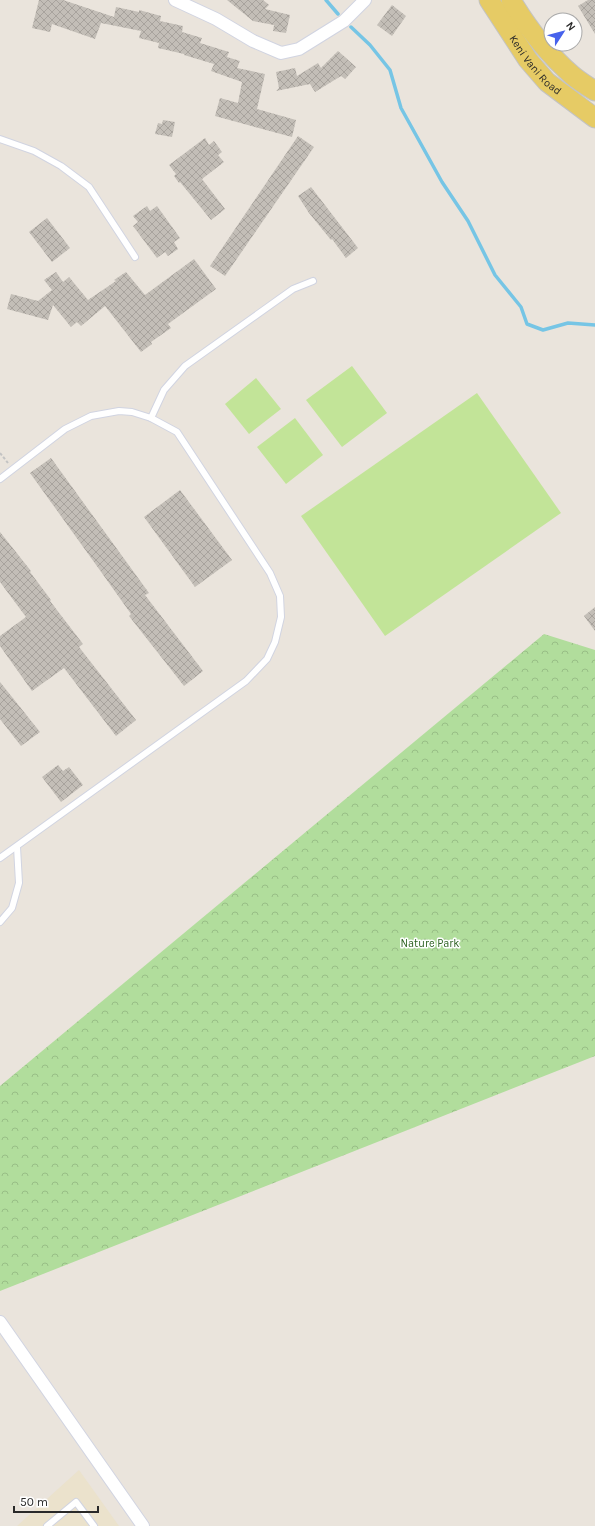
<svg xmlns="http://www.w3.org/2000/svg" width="595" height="1526" viewBox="0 0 595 1526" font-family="Karla,sans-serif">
<defs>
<pattern id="park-crowns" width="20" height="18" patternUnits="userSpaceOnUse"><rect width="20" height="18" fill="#b1dd9c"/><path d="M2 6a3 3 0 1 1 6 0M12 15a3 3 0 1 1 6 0" fill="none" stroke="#98be86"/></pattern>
<pattern id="building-cross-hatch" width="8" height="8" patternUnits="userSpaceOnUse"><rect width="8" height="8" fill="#c3beb7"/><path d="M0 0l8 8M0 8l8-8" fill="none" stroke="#a8a39d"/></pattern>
</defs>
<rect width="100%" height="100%" fill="#eae4dc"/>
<path fill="#ebe2cc" d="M 79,1470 L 119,1526 L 17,1526 Z"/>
<path fill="url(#park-crowns)" d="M 544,634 L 595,650 L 595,1056 L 0,1291 L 0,1086 Z"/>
<g fill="#c2e498">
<path d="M 352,366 L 387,413 L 342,447 L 306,400 Z"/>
<path d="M 256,378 L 281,409 L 249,434 L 225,404 Z"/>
<path d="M 477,393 L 561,513 L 385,636 L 301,516 Z"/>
<path d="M 295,418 L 323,455 L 286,484 L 257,447 Z"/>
</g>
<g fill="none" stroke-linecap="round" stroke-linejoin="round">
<g stroke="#76c5e5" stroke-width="3.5">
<path d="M 326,0 L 338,14"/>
<path d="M 351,27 L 370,45 L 390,70 L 401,108 L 442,182 L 468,221 L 495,275 L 521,307 L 527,324 L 543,330 L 568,323 L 595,325"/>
</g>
</g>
<g fill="url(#building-cross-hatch)">
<path d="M 39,0 L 63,0 L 114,17 L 116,7 L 139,12 L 139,10 L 161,16 L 160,21 L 183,26 L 182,32 L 202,38 L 200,43 L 229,52 L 227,57 L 240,61 L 237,68 L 265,74 L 257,109 L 296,120 L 292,137 L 215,116 L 220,98 L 238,103 L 242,82 L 211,71 L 214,64 L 184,55 L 184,54 L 158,48 L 159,43 L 139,38 L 141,31 L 101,23 L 95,39 L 52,24 L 50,32 L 32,28 Z"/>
<path d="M 227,0 L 263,0 L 269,5 L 265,9 L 290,15 L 286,33 L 273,31 L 274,25 L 253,21 Z"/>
<path d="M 588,0 L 595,0 L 595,34 L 578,6 Z"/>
<path d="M 392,5 L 406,16 L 392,36 L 377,25 Z"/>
<path d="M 338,51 L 356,67 L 345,79 L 341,76 L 315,92 L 310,84 L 276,91 L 279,88 L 276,72 L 295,68 L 297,76 L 318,63 L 321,68 Z"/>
<path d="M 163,120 L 175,122 L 172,137 L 155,134 L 158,123 L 162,124 Z"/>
<path d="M 298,136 L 314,147 L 225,276 L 210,266 Z"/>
<path d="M 205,138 L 209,145 L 214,141 L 222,152 L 218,155 L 224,162 L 202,179 L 225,209 L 211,220 L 180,182 L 179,183 L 174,176 L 176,174 L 169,165 Z"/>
<path d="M 311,187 L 358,248 L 346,258 L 332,239 L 331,240 L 309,213 L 298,196 Z"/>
<path d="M 147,206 L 150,211 L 157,206 L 180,238 L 174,242 L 178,249 L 168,256 L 165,252 L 157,258 L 133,226 L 138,222 L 133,216 Z"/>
<path d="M 47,218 L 70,248 L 52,262 L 29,232 Z"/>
<path d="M 194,259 L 216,289 L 168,324 L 171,328 L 151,342 L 152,344 L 141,352 L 105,306 L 81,326 L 77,322 L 71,327 L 53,305 L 48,320 L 7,309 L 11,294 L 38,301 L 52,290 L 44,280 L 56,272 L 63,282 L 69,277 L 88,300 L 116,281 L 114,280 L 126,272 L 145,295 Z"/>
<path d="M 51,458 L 149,593 L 145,595 L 203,671 L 184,686 L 129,616 L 131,614 L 99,569 L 30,473 Z"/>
<path d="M 180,490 L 232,560 L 195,587 L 144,517 Z"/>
<path d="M 0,532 L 31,571 L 30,572 L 51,600 L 50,601 L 83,644 L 79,647 L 136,720 L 116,736 L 64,668 L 32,691 L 0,646 L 0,636 L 26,617 L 0,582 Z"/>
<path d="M 595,607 L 595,631 L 584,616 Z"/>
<path d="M 0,682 L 40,732 L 21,746 L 0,719 Z"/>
<path d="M 58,765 L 63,771 L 69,767 L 83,785 L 61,802 L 42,777 Z"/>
</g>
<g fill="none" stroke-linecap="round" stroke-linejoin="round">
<defs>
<g id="lane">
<path d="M 0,139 L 34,151 L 61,166 L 89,187 L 135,257"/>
<path d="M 151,418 L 164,390 L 185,366 L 293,289 L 313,281"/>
<path d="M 0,479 L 65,429 L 91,416 L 119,411 L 132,412 L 151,418 L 177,432 L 270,573 L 280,596 L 281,617 L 275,642 L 267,659 L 246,681 L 0,858"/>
<path d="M 0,922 L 12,908 L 19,883 L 17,847"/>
<path d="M 47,1526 L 76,1502 L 94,1526"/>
</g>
<g id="street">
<path d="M 175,0 L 216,19 L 253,41 L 281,53 L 299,49 L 344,21 L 365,0"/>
<path d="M 0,1322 L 143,1526"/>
</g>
<g id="primary">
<path id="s1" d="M 489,0 L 528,60 L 547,82 L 595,118"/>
<path d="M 511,0 C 527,27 548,54 572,75 C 579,81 587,86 595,91"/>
</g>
</defs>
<use href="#lane" stroke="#d1d4e1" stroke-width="8"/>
<use href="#street" stroke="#d1d4e1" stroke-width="14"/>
<use href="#primary" stroke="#c3c3c3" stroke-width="21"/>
<path stroke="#c3c3c3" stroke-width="2" stroke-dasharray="3 2" stroke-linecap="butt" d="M 0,453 L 8,463"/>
<use href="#lane" stroke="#fff" stroke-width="6"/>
<use href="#street" stroke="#fff" stroke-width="12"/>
<use href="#primary" stroke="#e6cb65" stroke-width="19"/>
</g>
<g text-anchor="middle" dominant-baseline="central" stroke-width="3" stroke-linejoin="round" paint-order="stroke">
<g font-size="11" fill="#292929" stroke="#fff">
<text stroke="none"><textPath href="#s1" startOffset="80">Keni Vani Road</textPath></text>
</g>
<g font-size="11" fill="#2b601f" stroke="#fff">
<text x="430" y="943">Nature Park</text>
</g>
</g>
<g transform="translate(563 32) rotate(54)"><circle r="19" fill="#ffffff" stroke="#a9a9a9"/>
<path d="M0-3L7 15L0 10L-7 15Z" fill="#4762ec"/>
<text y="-6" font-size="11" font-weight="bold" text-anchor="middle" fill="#292929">N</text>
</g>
<path d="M14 1506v6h84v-6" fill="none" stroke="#292929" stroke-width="2"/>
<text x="20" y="1506" font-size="12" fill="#292929" stroke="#ffffff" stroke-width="3" paint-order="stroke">50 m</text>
</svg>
